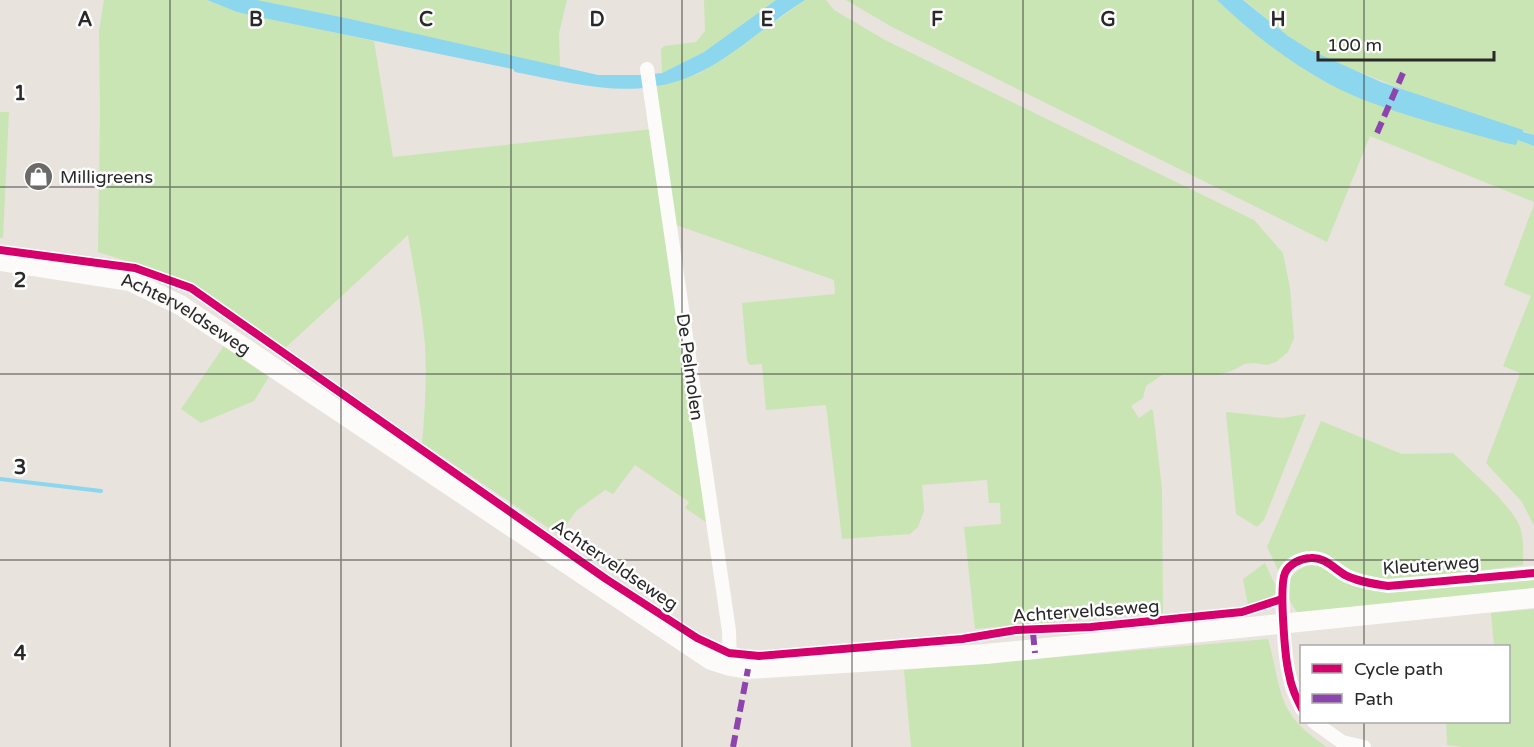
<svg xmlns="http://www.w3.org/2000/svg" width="1534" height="747" viewBox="0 0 1534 747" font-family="'Varela Round',sans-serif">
<rect width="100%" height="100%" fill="#e8e3dd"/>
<g fill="#c9e5b4">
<path d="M 104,0 L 207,0 L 237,12 L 374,41 L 393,157 L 653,129 L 707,523 L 685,508 L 689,502 L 635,465 L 613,494 L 605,490 L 576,511 L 559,535 L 422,443 C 425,410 427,378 425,345 C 422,308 414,271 408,235 L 283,350 L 168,274 L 98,252 L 100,112 L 99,31 Z"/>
<path d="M 257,0 L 567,0 L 559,33 L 560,67 L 346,18 Z"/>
<path d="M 704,0 L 776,0 L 704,52 L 662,73 L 661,49 L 664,46 L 696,42 L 705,31 Z"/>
<path d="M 805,0 L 826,0 L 834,10 L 885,40 L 1254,220 L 1283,253 L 1290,288 L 1294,338 L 1288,352 L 1276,362 L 1267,365 L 1254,363 L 1244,364 L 1234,370 L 1218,375 L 1162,375 L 1146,386 L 1143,398 L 1131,406 L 1139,418 L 1152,409 L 1153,411 L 1162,489 L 1163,613 L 975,629 L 964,527 L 1001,524 L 1000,503 L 989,503 L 987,480 L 922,485 L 924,511 L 918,527 L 910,534 L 842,539 L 826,405 L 766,410 L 762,364 L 750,365 L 747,361 L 742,303 L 835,294 L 834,280 L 676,225 L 656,87 L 698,74 L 722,60 Z"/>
<path d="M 846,0 L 1217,0 L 1253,32 L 1308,71 L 1333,86 L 1396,110 L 1505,143 L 1516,144 L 1518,140 L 1534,146 L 1534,202 L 1370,136 L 1327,242 L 892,27 Z"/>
<path d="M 1244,0 L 1534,0 L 1534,135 L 1422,97 L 1337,63 L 1310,51 L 1288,36 Z"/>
<path d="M 0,112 L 9,112 L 3,238 L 0,238 Z"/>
<path d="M 1534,204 L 1534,526 L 1522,502 L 1486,463 L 1520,373 L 1503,366 L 1531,296 L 1504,285 Z"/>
<path d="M 224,346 L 269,377 L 254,401 L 201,423 L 181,409 Z"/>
<path d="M 1226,412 L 1283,418 L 1306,414 L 1264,520 L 1257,527 L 1236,514 Z"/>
<path d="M 1321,421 L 1402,454 L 1453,453 C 1471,471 1512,505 1520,527 C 1524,539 1523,553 1523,565 L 1395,582 L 1356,575 L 1326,557 L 1280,574 L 1267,547 Z"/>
<path d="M 1265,563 L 1277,589 L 1277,592 L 1270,598 L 1248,605 L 1243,579 Z"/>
<path d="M 1309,565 L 1320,566 L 1363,588 L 1534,576 L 1534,594 L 1300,615 C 1282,597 1283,573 1309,565 Z"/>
<path d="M 1534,609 L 1534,747 L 1463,747 L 1447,745 L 1446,722 L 1508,722 L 1508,646 L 1494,646 L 1491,613 Z"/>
<path d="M 1268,639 C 1283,693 1275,712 1327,747 L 911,747 L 904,670 Z"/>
</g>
<g fill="#8cd6ee">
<path d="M 207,0 L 257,0 L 346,18 L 598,75 L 642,75 L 662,73 L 704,52 L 776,0 L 805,0 C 777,18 751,40 723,59 C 652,106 592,87 515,72 L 513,69 L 259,17 L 237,12 Z"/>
<path d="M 1217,0 L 1243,0 L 1288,36 L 1310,50 L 1381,82 L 1523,130 L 1523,132 L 1534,135 L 1534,146 L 1518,140 L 1516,145 L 1505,143 C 1450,127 1381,111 1331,85 C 1290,63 1251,33 1217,0 Z"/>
</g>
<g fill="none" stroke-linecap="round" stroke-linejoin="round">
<path stroke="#8cd6ee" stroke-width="4" d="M 0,479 L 101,491"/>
<g stroke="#fcfbfa" stroke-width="14">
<path d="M 647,69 L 729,631 L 730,666"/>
<path d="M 1302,709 C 1296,697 1291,687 1289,674 C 1285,658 1279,587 1285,573 C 1289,564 1301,558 1311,558 C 1326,557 1335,570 1347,576 C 1360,582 1374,584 1388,586 L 1534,573"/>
<path d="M 1314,722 L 1342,742 L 1364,747"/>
</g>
<path stroke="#fcfbfa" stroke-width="20" id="s1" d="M 0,261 L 130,281 L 180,305 L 711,660 L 730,666 L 748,669 L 986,654 L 1534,598"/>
<g stroke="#8e44ad" stroke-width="6" stroke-dasharray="12 6" stroke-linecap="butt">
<path d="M 1377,133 L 1403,73"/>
<path d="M 1033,633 L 1035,653"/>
<path d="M 733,747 L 748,669"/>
</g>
<defs>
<g id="cycleway">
<path d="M 0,250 L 135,268 L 191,288 L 606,579 L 697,638 L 729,653 L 759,656 L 962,639 L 1016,630 L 1091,627 L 1242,612 L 1282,599"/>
<path d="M 1302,709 C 1296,697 1291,687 1289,674 C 1285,658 1279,587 1285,573 C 1289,564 1301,558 1311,558 C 1326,557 1335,570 1347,576 C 1360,582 1374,584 1388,586 L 1534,573"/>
</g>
</defs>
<use href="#cycleway" stroke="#fff" stroke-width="11"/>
<use href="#cycleway" stroke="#d6006c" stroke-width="8"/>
</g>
<path fill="none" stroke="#292929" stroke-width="1.5" stroke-opacity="0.55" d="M 170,0 L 170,747M 341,0 L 341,747M 511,0 L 511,747M 682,0 L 682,747M 852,0 L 852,747M 1023,0 L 1023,747M 1193,0 L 1193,747M 1364,0 L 1364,646M 0,187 L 1534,187M 0,374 L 1534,374M 0,560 L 1534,560M 1364,722 L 1364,747"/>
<defs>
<symbol id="shop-disc" viewBox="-11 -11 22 22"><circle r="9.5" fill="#6c6a68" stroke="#fff"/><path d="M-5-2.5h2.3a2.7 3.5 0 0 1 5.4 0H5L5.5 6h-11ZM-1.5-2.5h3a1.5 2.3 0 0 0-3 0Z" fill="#fff"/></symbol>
</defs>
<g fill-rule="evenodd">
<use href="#shop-disc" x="22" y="160" width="33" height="33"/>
</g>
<g text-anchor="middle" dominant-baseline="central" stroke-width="5" stroke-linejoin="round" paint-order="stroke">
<g font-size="18" fill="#292929" stroke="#fff" text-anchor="start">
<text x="60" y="177">Milligreens</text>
</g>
<g font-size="18" fill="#292929" stroke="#fff">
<text stroke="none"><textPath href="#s1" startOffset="196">Achterveldseweg</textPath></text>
<text transform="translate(690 367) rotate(82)">De Pelmolen</text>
<text transform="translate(615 565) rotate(34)">Achterveldseweg</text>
<text transform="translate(1431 565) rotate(-4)">Kleuterweg</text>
<text transform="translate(1086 611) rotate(-4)">Achterveldseweg</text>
</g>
</g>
<g font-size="20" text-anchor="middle" font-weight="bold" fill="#292929" stroke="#fff" stroke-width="5" stroke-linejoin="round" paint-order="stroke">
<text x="85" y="26">A</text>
<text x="256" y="26">B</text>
<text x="426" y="26">C</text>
<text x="597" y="26">D</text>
<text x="767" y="26">E</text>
<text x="937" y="26">F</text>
<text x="1108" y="26">G</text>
<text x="1278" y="26">H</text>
<text x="20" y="100">1</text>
<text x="20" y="287">2</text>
<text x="20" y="474">3</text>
<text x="20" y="660">4</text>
</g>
<rect x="1300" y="645" width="210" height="78" fill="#ffffff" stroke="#a9a9a9" stroke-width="1.5"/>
<rect x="1312" y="664" width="30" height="9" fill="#d6006c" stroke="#a9a9a9" stroke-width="1.5"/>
<text x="1354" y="675" font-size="18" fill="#292929">Cycle path</text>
<rect x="1312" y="694" width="30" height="9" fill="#8e44ad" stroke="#a9a9a9" stroke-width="1.5"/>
<text x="1354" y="705" font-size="18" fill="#292929">Path</text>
<path d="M1318 51v9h176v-9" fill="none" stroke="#292929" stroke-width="3"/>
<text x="1327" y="51" font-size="18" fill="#292929" stroke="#ffffff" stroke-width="4.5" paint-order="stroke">100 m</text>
</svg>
